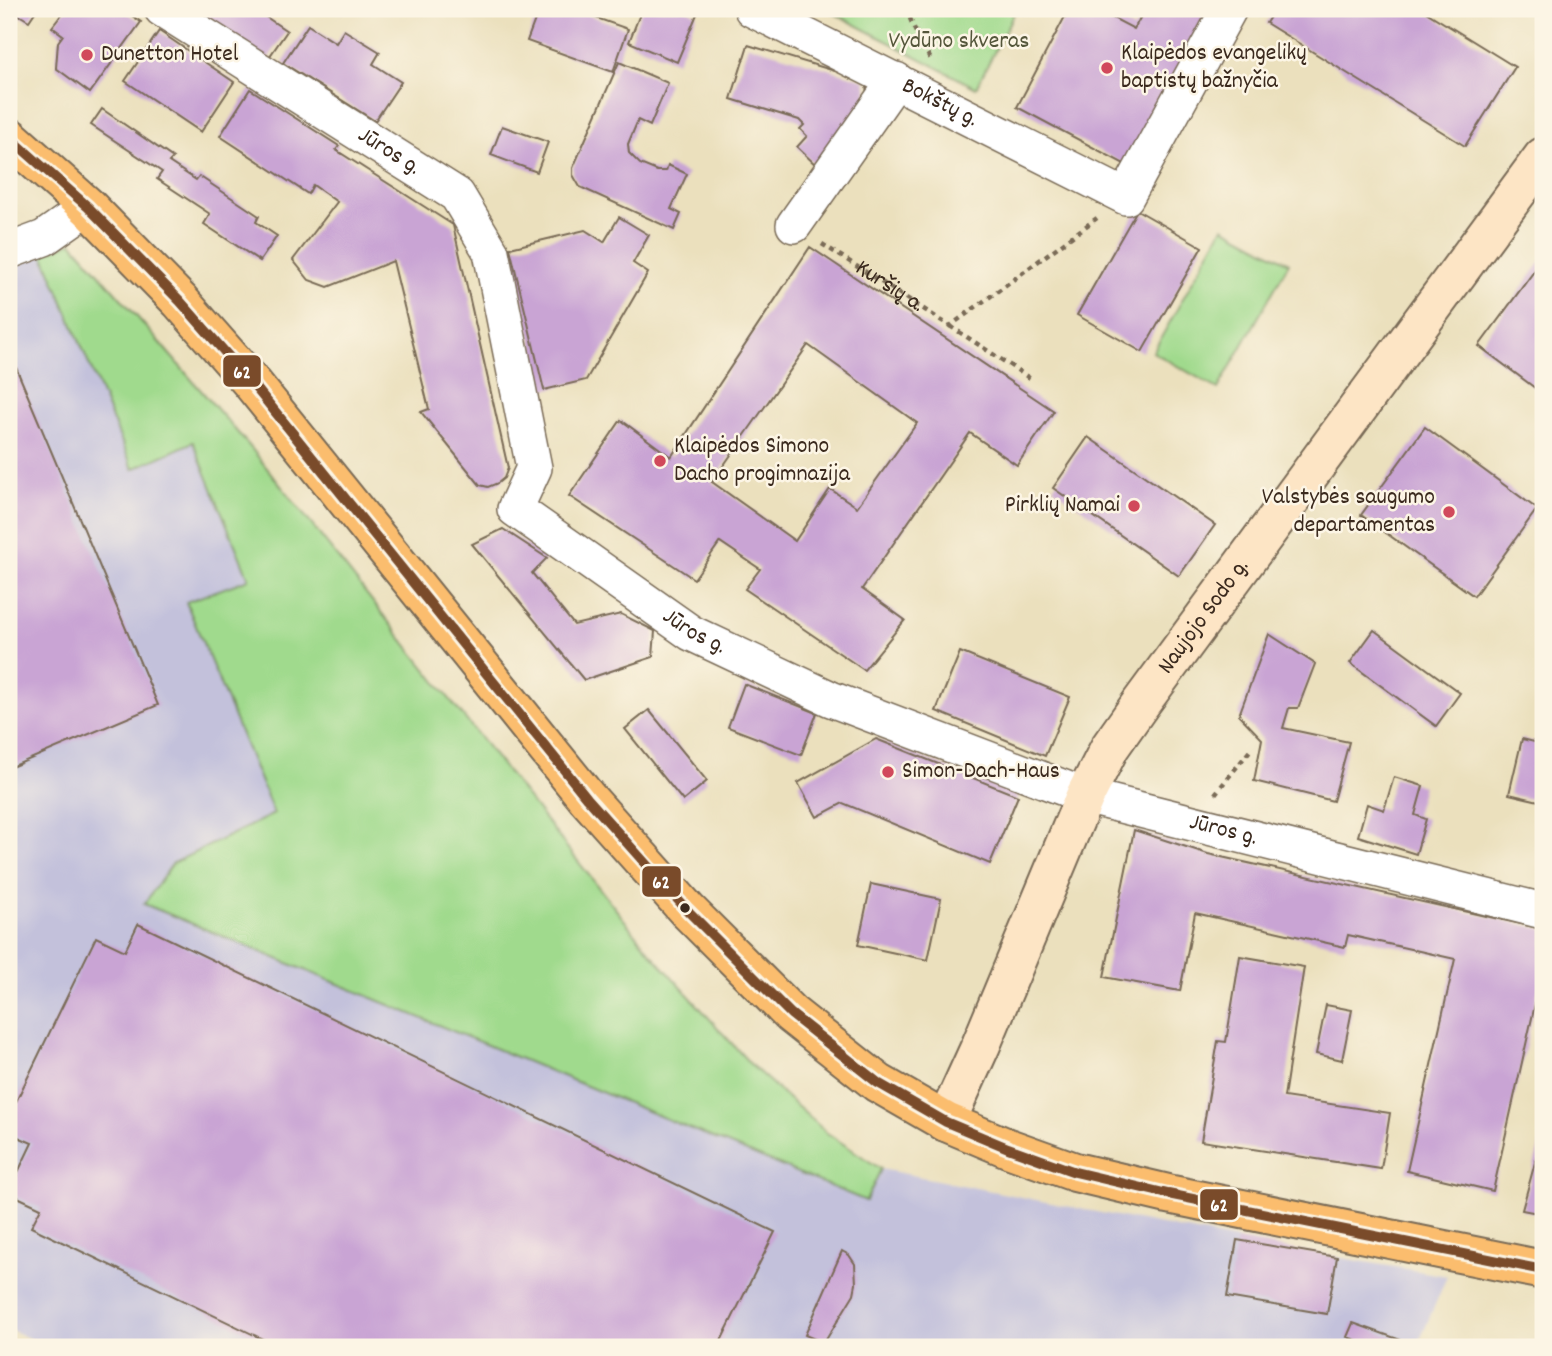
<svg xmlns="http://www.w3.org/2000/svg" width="1552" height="1356" viewBox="0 0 1552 1356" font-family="Dekko,sans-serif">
<rect width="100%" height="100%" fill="#fcf5e5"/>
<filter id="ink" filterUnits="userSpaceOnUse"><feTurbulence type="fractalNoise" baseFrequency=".0143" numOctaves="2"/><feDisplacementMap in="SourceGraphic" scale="14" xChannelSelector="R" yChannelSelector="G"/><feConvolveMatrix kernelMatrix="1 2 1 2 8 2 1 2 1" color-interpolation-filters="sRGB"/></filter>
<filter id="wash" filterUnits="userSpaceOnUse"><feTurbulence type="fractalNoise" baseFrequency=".00686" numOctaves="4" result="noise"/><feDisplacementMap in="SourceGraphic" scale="28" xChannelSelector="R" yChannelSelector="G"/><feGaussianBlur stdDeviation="1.57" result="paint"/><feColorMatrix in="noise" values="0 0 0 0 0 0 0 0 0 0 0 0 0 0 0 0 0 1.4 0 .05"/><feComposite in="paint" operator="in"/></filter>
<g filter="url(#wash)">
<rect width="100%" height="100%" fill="#ebe0bd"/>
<path fill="#c3c1db" d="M 43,254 L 133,469 L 193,442 L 249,579 L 186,603 L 274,814 L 173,863 L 866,1201 L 881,1169 L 1237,1240 L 1447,1276 L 1417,1347 L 48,1347 L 9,1329 L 9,268 Z"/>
<g fill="#a0da8d" stroke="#6e8256" stroke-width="2">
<path d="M 826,9 L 1016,9 L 976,88 Z"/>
<path d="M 1223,227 L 1289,263 L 1218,389 L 1153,352 Z"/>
<path d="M 72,242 L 251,448 L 649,951 L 752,1066 L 827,1133 L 881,1169 L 866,1201 L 144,904 L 173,863 L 274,814 L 186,602 L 249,579 L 193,442 L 133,469 L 43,254 Z"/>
</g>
<g id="blocks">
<g fill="#c9a4d4" fill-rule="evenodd">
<path d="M 9,9 L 37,9 L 29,21 Z"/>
<path d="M 66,9 L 122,9 L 141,22 L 90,93 L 56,68 L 58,42 L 63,35 L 52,27 Z"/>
<path d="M 187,9 L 254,9 L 287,31 L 265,63 Z"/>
<path d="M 539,9 L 571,9 L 628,29 L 613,72 L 527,41 Z"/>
<path d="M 642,9 L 684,9 L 697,14 L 677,62 L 629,42 Z"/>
<path d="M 1069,9 L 1096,9 L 1134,29 L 1145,9 L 1209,9 L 1126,165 L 1017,107 Z"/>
<path d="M 1275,9 L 1421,9 L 1515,67 L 1465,146 L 1266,23 Z"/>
<path d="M 308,25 L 336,43 L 344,30 L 380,52 L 373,64 L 401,82 L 375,121 L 283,63 Z"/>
<path d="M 159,31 L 234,82 L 201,132 L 125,81 Z"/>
<path d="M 748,45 L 865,80 L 870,112 L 818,167 L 797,147 L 807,136 L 800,129 L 804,125 L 799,120 L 731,99 Z"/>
<path d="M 619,62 L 668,83 L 650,126 L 638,120 L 628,144 L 629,153 L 640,164 L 657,171 L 666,171 L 668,165 L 687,174 L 671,209 L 681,214 L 674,230 L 580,187 L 573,175 L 573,168 Z"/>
<path d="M 250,89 L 339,146 L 336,150 L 453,225 L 508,468 L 504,478 L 498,483 L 488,487 L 480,485 L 421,412 L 429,409 L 393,261 L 328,287 L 309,280 L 293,260 L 337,202 L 313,185 L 308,194 L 220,136 Z"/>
<path d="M 102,109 L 173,158 L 169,162 L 196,180 L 199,176 L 259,216 L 256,222 L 277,236 L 260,261 L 204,224 L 210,214 L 157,179 L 162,172 L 91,125 Z"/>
<path d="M 502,126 L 548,142 L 537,172 L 491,155 Z"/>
<path d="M 1137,210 L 1202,247 L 1142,352 L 1077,315 Z"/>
<path d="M 619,217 L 649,235 L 633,263 L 648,273 L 586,380 L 544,390 L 510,248 L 585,230 L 604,242 Z"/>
<path d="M 810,247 L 1054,411 L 1017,465 L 970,433 L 862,589 L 905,620 L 864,670 L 745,589 L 760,569 L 720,542 L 694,579 L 569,496 L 621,420 L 671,457 ZM 808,345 L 917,423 L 857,507 L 830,489 L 795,541 L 712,482 Z"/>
<path d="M 1543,259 L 1543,394 L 1479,346 Z"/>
<path d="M 9,351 L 158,705 L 9,768 Z"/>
<path d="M 1425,427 L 1537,509 L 1474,596 L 1361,515 Z"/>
<path d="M 1088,437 L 1215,525 L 1179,576 L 1053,488 Z"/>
<path d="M 503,529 L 547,558 L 532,573 L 574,625 L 621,614 L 655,631 L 653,657 L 584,680 L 472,544 Z"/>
<path d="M 1374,630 L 1460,693 L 1436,726 L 1350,663 Z"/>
<path d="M 1269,634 L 1315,664 L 1298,708 L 1289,708 L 1283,728 L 1349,742 L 1333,801 L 1254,781 L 1262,739 L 1239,715 Z"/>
<path d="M 960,652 L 1070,697 L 1045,756 L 936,711 Z"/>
<path d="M 744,684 L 817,713 L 801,755 L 728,727 Z"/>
<path d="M 649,710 L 707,781 L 683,801 L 625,729 Z"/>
<path d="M 876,739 L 1018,796 L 990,864 L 843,803 L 817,817 L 798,783 Z"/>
<path d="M 1522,739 L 1543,744 L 1543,802 L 1509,794 Z"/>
<path d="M 1394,777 L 1423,786 L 1415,815 L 1426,819 L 1416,854 L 1358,836 L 1367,804 L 1384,810 Z"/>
<path d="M 1134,830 L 1208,854 L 1543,929 L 1543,969 L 1493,1191 L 1407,1171 L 1455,959 L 1348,935 L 1345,947 L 1195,913 L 1180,991 L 1104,977 Z"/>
<path d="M 871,884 L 941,899 L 928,960 L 858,945 Z"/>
<path d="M 138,924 L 775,1232 L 718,1347 L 279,1347 L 31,1227 L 41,1208 L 9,1193 L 9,1191 L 32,1143 L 9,1133 L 9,1116 L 96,937 L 125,951 Z"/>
<path d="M 1240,956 L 1304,967 L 1284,1097 L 1390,1113 L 1381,1169 L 1201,1141 L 1218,1041 L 1226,1042 Z"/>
<path d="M 1326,1005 L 1352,1010 L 1342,1060 L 1316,1054 Z"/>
<path d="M 1542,1137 L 1543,1137 L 1543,1214 L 1522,1210 Z"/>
<path d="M 1237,1240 L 1337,1257 L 1327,1314 L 1227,1297 Z"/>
<path d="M 842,1251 L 849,1255 L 855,1264 L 856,1284 L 854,1294 L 824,1343 L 805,1335 Z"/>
<path d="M 1353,1323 L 1412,1344 L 1411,1347 L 1353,1347 L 1356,1340 L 1347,1337 Z"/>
</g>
</g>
</g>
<g filter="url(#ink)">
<use href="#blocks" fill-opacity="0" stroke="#796a56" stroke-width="2"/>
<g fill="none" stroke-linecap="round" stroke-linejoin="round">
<defs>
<g id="minor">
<path id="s2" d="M 162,9 L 457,195 L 491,252 L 534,468 L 515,509 L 691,633 L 831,699 L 1085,796 L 1543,911"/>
<path id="s3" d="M 752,9 L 1126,197 L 1229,9"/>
<path d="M 794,225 L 896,80"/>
<path d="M 9,251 L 44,238 L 88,207"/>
</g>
<g id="secondary">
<path id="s4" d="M 946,1122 L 981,1045 L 1085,796 L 1110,747 L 1141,703 L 1543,157"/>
</g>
<path id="primary" d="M 9,137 L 88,207 L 180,301 L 252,383 L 587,798 L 687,910 L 791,1014 L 878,1083 L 946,1122 L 1008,1148 L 1075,1172 L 1168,1194 L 1543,1270"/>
</defs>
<use href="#minor" stroke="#796a56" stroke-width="38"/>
<use href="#secondary" stroke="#796a56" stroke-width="42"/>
<use href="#primary" stroke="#796a56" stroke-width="42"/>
<g stroke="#796a56" stroke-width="4.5" stroke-dasharray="5 5" stroke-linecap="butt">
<path d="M 906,9 L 920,42 L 932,61"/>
<path id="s1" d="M 822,244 L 950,326 L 1097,218"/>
<path d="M 950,326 L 1031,379"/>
<path d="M 1215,794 L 1252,748"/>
</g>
<use href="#minor" stroke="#fff" stroke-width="35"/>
<use href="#secondary" stroke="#fde5c5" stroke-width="38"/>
<use href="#primary" stroke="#fbbd6e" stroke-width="38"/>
<defs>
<path id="bus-1" d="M 9,137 L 88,207 L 180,301 L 252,383 L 587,798 L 687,910 L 791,1014 L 878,1083 L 946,1122 L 1008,1148 L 1075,1172 L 1168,1194 L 1543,1270"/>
</defs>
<use href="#bus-1" stroke="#fcf5e5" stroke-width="16"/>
<use href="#bus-1" stroke="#7a4b2a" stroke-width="10"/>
</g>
</g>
<g fill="#d1495b" stroke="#fcf5e5" stroke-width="2.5">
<circle cx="87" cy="55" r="7"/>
<circle cx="1107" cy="68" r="7"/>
<circle cx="660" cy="461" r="7"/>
<circle cx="1134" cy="506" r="7"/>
<circle cx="1449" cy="512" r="7"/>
<circle cx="888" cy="772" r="7"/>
</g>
<circle fill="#3b2a1e" stroke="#fcf5e5" stroke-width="2.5" cx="685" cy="908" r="6"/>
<g text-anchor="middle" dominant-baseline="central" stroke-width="5" stroke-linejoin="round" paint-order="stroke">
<g font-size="24" fill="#54563a" stroke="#fcf5e5">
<text x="959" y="42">Vydūno skveras</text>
</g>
<g font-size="24" fill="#3b2a1e" stroke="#fcf5e5" text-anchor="start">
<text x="1121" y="54">Klaipėdos evangelikų<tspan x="1121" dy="28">baptistų bažnyčia</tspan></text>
<text x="101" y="55">Dunetton Hotel</text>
<text x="674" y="447">Klaipėdos Simono<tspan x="674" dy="28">Dacho progimnazija</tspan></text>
<text x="1435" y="498" text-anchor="end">Valstybės saugumo<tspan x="1435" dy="28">departamentas</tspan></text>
<text x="1120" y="506" text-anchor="end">Pirklių Namai</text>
<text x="902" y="772">Simon-Dach-Haus</text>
</g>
<g font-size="24" fill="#3b2a1e" stroke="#fcf5e5">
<text stroke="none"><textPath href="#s3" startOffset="210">Bokštų g.</textPath></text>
<text stroke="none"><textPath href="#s2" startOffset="268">Jūros g.</textPath></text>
<text stroke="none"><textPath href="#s1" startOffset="80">Kuršių a.</textPath></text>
<text stroke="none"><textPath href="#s4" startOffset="570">Naujojo Sodo g.</textPath></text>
<text stroke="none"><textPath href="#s2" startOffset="898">Jūros g.</textPath></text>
<text stroke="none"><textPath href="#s2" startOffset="1465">Jūros g.</textPath></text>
</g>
</g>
<g stroke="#fcf5e5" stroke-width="2.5">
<rect x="222" y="354" width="40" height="34" rx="7" fill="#7a4b2a"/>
<rect x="641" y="865" width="41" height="33" rx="7" fill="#7a4b2a"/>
<rect x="1199" y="1188" width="40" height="33" rx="7" fill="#7a4b2a"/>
</g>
<g font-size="19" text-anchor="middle" font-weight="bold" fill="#fff">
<text x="242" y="378">62</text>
<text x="661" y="888">62</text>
<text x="1219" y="1211">62</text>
</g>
<rect width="1552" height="1356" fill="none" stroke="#fcf5e5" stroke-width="35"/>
</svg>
